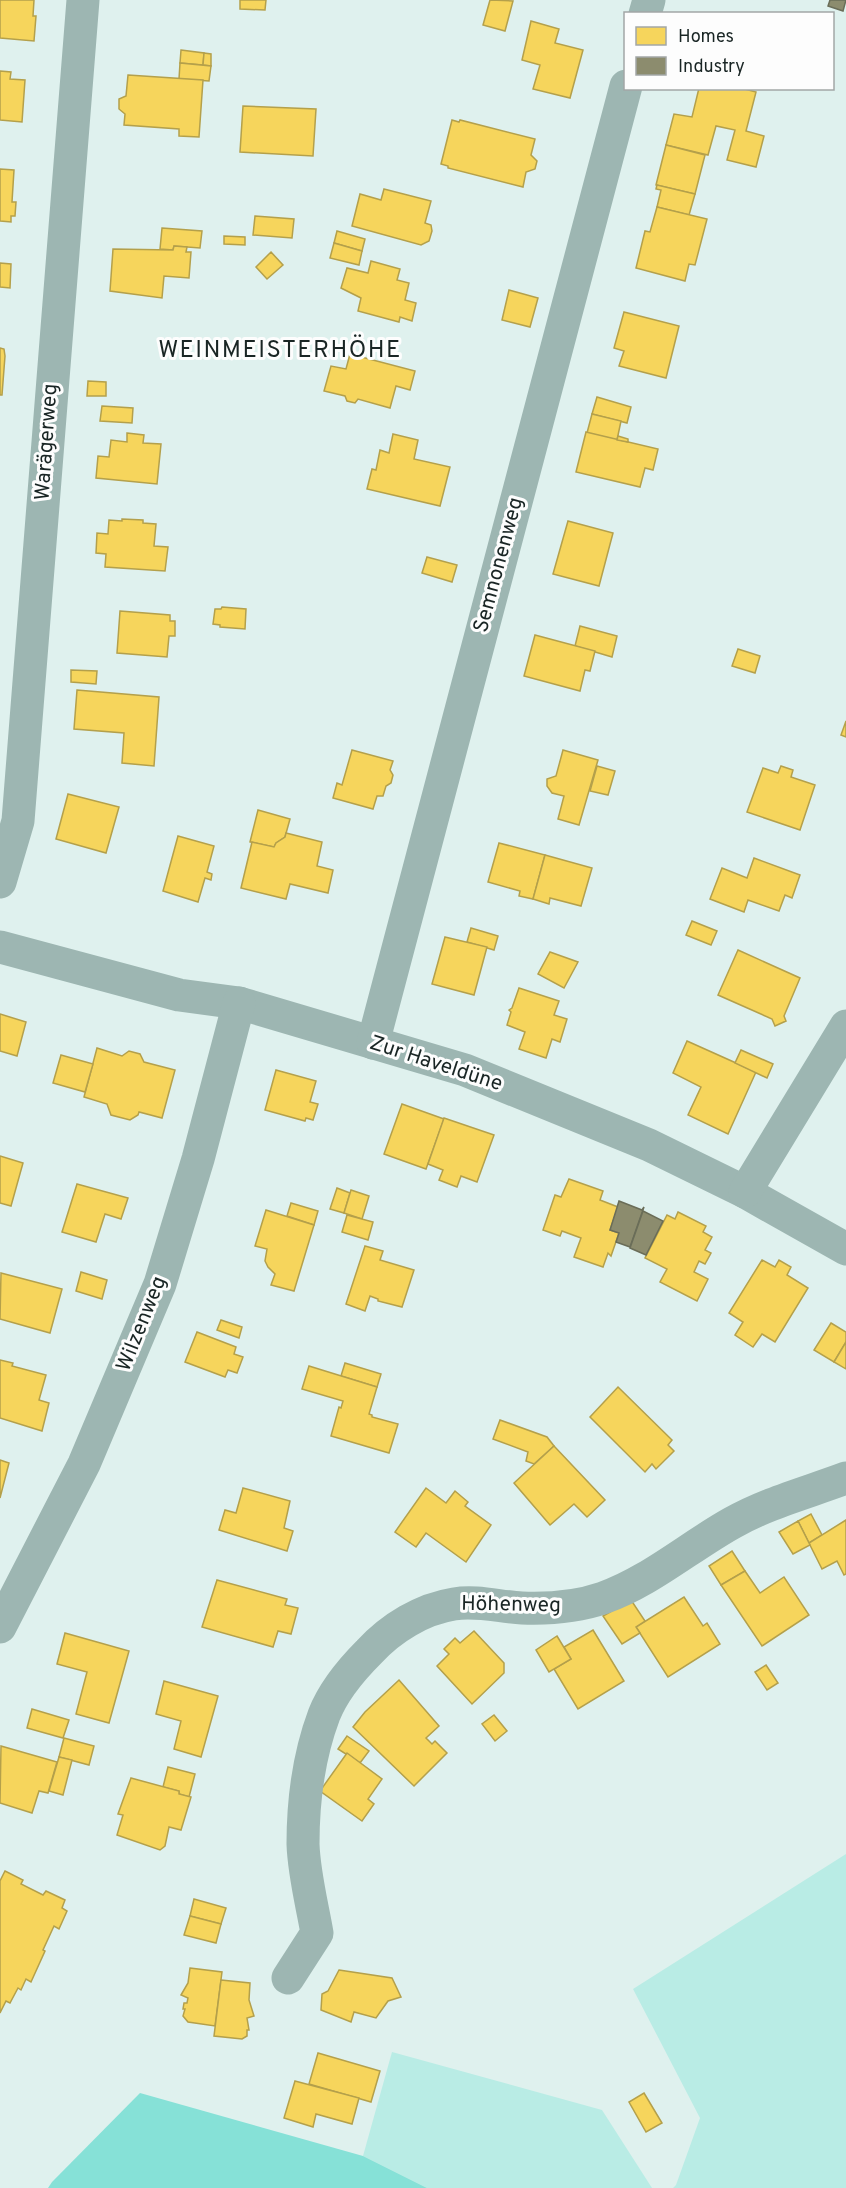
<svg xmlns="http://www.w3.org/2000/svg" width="846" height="2188" viewBox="0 0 846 2188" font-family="Overpass,sans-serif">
<rect width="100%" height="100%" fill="#dff1ee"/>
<g fill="#b9ece5">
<path d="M 846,1854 L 846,2188 L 673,2188 L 676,2185 L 700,2118 L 633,1989 Z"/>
<path d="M 392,2052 L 602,2110 L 652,2188 L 427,2188 L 363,2156 Z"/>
</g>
<path fill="#86e1d7" d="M 140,2093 L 363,2156 L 427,2188 L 48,2188 L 52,2182 Z"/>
<g fill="#f6d55c" stroke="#b4a04b" stroke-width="1.5">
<path d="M 0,0 L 34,0 L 33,16 L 36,16 L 34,41 L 0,38 Z"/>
<path d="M 240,0 L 266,0 L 265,10 L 240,9 Z"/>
<path d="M 490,0 L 513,1 L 505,31 L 483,25 Z"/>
<path d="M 531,21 L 559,29 L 555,43 L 583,50 L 570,98 L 533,89 L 540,65 L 522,60 Z"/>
<path d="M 181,50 L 204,53 L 203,65 L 180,63 Z"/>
<path d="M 204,53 L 211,54 L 211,66 L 203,65 Z"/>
<path d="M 180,63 L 211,66 L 209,81 L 179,79 Z"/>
<path d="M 0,71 L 11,72 L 10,79 L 25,80 L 22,122 L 0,120 Z"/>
<path d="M 128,75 L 203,80 L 199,137 L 179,136 L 179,129 L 124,125 L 125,114 L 119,109 L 119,99 L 126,96 Z"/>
<path d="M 699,88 L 741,88 L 756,92 L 746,131 L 764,136 L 756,167 L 727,160 L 735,130 L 716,126 L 708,155 L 666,145 L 674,114 L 692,117 Z"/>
<path d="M 243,106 L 316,109 L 313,156 L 240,152 Z"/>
<path d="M 452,120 L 459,122 L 460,120 L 535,139 L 531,155 L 537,161 L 535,169 L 526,172 L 523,187 L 448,168 L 448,166 L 441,164 Z"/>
<path d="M 666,145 L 705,155 L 695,194 L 656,185 Z"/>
<path d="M 0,169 L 14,170 L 12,202 L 16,202 L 15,216 L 11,216 L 11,222 L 0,221 Z"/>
<path d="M 657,185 L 695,194 L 689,215 L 657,207 L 661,190 L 656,189 Z"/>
<path d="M 384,189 L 431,201 L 425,223 L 431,225 L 432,231 L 429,241 L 421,245 L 352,226 L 360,194 L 381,200 Z"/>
<path d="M 657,207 L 707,219 L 695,265 L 689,264 L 685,281 L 636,268 L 645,231 L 650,232 Z"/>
<path d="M 255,216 L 294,219 L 292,238 L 253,235 Z"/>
<path d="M 162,228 L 202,231 L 200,248 L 174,246 L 173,250 L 160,249 Z"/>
<path d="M 337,231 L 365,239 L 362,251 L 334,243 Z"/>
<path d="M 224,236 L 245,237 L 245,245 L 224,244 Z"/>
<path d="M 334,243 L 362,251 L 359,265 L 330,258 Z"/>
<path d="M 174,246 L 187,247 L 186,252 L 191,252 L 189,278 L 164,276 L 162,298 L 110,291 L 113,249 L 173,250 Z"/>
<path d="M 271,252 L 283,265 L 267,279 L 256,267 Z"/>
<path d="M 371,261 L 400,269 L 397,280 L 409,283 L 405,300 L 416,303 L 412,321 L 400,317 L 399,322 L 358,311 L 361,298 L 341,288 L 347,268 L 368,273 Z"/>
<path d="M 0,263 L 11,264 L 10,288 L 0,287 Z"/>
<path d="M 509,290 L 538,298 L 530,327 L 502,320 Z"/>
<path d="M 624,312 L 679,326 L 666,378 L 619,366 L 624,351 L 614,348 Z"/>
<path d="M 0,348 L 4,349 L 5,356 L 2,395 L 0,395 Z"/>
<path d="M 350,354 L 415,371 L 410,390 L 396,386 L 390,408 L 358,399 L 355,403 L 347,401 L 345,396 L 324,391 L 331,366 L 346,369 Z"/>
<path d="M 88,381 L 106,382 L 106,396 L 87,396 Z"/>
<path d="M 597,397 L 631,407 L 627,423 L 592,414 Z"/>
<path d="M 102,406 L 133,408 L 132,423 L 100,421 Z"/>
<path d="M 592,414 L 621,421 L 617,440 L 587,433 Z"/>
<path d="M 586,432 L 658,449 L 653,470 L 645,468 L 640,487 L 576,472 Z"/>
<path d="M 127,433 L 144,435 L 143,443 L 161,444 L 157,484 L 96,478 L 98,456 L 109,457 L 111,440 L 127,442 Z"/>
<path d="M 393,434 L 418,440 L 414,459 L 450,467 L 440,506 L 367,489 L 372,469 L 376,470 L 380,450 L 389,453 Z"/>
<path d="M 618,436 L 628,439 L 628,442 L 617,440 Z"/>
<path d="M 122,519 L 143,520 L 143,523 L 156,524 L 154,546 L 168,547 L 165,571 L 105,567 L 106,554 L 96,553 L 97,533 L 108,534 L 109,520 L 122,521 Z"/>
<path d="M 568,521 L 613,533 L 599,586 L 553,574 Z"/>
<path d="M 427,557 L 457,565 L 452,582 L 422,573 Z"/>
<path d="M 222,607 L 246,609 L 245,629 L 220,627 L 220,625 L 213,624 L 215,609 L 221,609 Z"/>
<path d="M 120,611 L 170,615 L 170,621 L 175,621 L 175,636 L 169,636 L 167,657 L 117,653 Z"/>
<path d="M 580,626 L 617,636 L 612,657 L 575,646 Z"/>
<path d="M 535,635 L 595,651 L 590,671 L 585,670 L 580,691 L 524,676 Z"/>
<path d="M 738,649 L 760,656 L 755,673 L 732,666 Z"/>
<path d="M 71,670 L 97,671 L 96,684 L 71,682 Z"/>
<path d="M 77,690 L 159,697 L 154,766 L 122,763 L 124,733 L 74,729 Z"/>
<path d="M 846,721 L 846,737 L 841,735 Z"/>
<path d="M 352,750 L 393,761 L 390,770 L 393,775 L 391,783 L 386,786 L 383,796 L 377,796 L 373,809 L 333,798 L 337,783 L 342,785 Z"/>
<path d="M 563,750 L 598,760 L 579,825 L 558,819 L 564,796 L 552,793 L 547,786 L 547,779 L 556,776 Z"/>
<path d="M 597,766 L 615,771 L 608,795 L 590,791 Z"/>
<path d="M 781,766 L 793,770 L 791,777 L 815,785 L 800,830 L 747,812 L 763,768 L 778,773 Z"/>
<path d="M 68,794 L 119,807 L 106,853 L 56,839 Z"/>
<path d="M 258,810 L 290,819 L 285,837 L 276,843 L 274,847 L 250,842 Z"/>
<path d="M 286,833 L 322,842 L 317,866 L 333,870 L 328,893 L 290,884 L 286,899 L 241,888 L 252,842 L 274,847 L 276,843 L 285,837 Z"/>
<path d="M 178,836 L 214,846 L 207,872 L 212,874 L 211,880 L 205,878 L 198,902 L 163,891 Z"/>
<path d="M 499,843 L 545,855 L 533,899 L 519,896 L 520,891 L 488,882 Z"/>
<path d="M 545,855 L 592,868 L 581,906 L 550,898 L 549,904 L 533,899 Z"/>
<path d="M 754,858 L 800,875 L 792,898 L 785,895 L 779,911 L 748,900 L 744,912 L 710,899 L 722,868 L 747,878 Z"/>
<path d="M 692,921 L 717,931 L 711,945 L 686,935 Z"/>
<path d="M 471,928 L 498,936 L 494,950 L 467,942 Z"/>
<path d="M 445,937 L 487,947 L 474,995 L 432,984 Z"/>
<path d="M 738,950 L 800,978 L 784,1016 L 786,1021 L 775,1026 L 772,1019 L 718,995 Z"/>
<path d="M 550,952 L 578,962 L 564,988 L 538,974 Z"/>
<path d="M 519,988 L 559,1001 L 554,1015 L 567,1019 L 560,1042 L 552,1039 L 546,1058 L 519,1049 L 525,1032 L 507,1025 L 511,1012 L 509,1010 L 512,1008 Z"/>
<path d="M 0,1014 L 26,1022 L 17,1056 L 0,1051 Z"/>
<path d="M 687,1041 L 756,1072 L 728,1134 L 688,1115 L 701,1087 L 673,1073 Z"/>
<path d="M 97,1048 L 122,1056 L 129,1051 L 140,1054 L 144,1062 L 175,1070 L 162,1118 L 139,1112 L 138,1115 L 130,1120 L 111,1115 L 107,1104 L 84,1097 Z"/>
<path d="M 741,1050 L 773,1064 L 767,1078 L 735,1063 Z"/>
<path d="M 61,1055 L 93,1064 L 85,1092 L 53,1083 Z"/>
<path d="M 276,1070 L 316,1081 L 310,1102 L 318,1104 L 313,1120 L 306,1118 L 305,1121 L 265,1110 Z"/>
<path d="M 402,1104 L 444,1119 L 426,1169 L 384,1154 Z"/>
<path d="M 444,1118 L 494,1135 L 477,1182 L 461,1176 L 457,1187 L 439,1180 L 443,1170 L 428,1164 Z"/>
<path d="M 0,1156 L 23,1163 L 11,1206 L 0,1203 Z"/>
<path d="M 569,1179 L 603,1191 L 600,1200 L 618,1207 L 610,1230 L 619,1233 L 611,1256 L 608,1253 L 603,1267 L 574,1257 L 581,1238 L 562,1231 L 560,1236 L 543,1230 L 555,1195 L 561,1197 Z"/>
<path d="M 77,1184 L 128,1198 L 121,1219 L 105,1214 L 96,1242 L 62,1232 Z"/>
<path d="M 337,1188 L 350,1193 L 344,1213 L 330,1209 Z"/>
<path d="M 351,1190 L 369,1196 L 362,1219 L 344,1213 Z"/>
<path d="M 291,1203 L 318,1211 L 314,1225 L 287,1216 Z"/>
<path d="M 266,1210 L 314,1225 L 294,1291 L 271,1285 L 275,1274 L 268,1267 L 265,1261 L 267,1249 L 255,1246 Z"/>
<path d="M 678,1212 L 706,1226 L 703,1232 L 712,1237 L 705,1250 L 711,1253 L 705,1264 L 699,1261 L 694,1272 L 708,1279 L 697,1301 L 660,1282 L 667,1269 L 645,1258 L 667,1215 L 675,1219 Z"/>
<path d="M 347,1215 L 373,1222 L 368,1240 L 342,1232 Z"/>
<path d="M 365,1246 L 383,1251 L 380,1260 L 414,1270 L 402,1307 L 378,1301 L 378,1299 L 370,1296 L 365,1311 L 346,1304 Z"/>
<path d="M 762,1260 L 775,1267 L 779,1260 L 791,1267 L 787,1275 L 808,1288 L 775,1342 L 762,1334 L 753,1347 L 735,1335 L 743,1322 L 729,1313 Z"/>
<path d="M 81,1272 L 107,1280 L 102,1299 L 76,1291 Z"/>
<path d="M 1,1273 L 62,1289 L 50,1333 L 0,1319 Z"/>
<path d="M 221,1320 L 242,1327 L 239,1338 L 217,1330 Z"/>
<path d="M 831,1323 L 846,1332 L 846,1342 L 834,1362 L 814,1350 Z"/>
<path d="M 197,1332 L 236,1347 L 234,1354 L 243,1357 L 237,1373 L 228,1370 L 225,1377 L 185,1362 Z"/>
<path d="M 846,1342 L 846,1369 L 834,1362 Z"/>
<path d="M 0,1360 L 13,1363 L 12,1366 L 46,1375 L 39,1400 L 49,1403 L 42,1431 L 0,1418 Z"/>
<path d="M 345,1363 L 381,1374 L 377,1387 L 341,1376 Z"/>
<path d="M 309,1366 L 377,1387 L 369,1414 L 372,1415 L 372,1417 L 398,1424 L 389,1453 L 331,1436 L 339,1407 L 341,1408 L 343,1401 L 302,1389 Z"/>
<path d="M 618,1387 L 672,1440 L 668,1445 L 674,1451 L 656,1469 L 652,1464 L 645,1472 L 590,1417 Z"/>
<path d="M 500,1420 L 547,1437 L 554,1446 L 534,1464 L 526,1461 L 528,1452 L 493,1439 Z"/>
<path d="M 554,1446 L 605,1500 L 587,1517 L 574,1504 L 550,1525 L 514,1483 Z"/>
<path d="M 0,1460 L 9,1463 L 0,1498 Z"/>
<path d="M 243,1488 L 290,1501 L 284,1528 L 293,1531 L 287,1551 L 219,1530 L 225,1510 L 236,1513 Z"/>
<path d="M 426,1488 L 446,1503 L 455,1491 L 468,1502 L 465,1506 L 491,1525 L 466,1562 L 426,1533 L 416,1547 L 395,1532 Z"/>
<path d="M 811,1514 L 822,1535 L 809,1543 L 798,1521 Z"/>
<path d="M 846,1520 L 846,1574 L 844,1575 L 837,1561 L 822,1569 L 809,1543 Z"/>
<path d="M 798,1521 L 810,1545 L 793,1554 L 779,1532 Z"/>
<path d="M 732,1551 L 745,1571 L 721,1585 L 709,1566 Z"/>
<path d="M 745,1571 L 760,1593 L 784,1577 L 809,1615 L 762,1646 L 721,1585 Z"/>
<path d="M 217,1580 L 287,1599 L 285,1605 L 298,1608 L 291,1634 L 278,1631 L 273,1647 L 202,1627 Z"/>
<path d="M 684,1597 L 703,1626 L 707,1623 L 720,1644 L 668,1677 L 636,1627 Z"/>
<path d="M 631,1600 L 645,1621 L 636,1627 L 640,1633 L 622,1644 L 603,1616 Z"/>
<path d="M 593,1630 L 624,1681 L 578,1709 L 554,1669 L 571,1659 L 564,1647 Z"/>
<path d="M 474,1631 L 504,1663 L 504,1673 L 472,1704 L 437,1666 L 449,1654 L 444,1649 L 455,1638 L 460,1643 Z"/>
<path d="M 65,1633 L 129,1651 L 109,1723 L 76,1714 L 87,1672 L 57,1664 Z"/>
<path d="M 557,1636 L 571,1659 L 549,1672 L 536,1650 Z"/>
<path d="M 766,1665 L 778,1683 L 767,1690 L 755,1672 Z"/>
<path d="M 399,1680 L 439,1726 L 426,1738 L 432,1744 L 435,1741 L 447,1753 L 414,1786 L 353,1727 L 365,1712 Z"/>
<path d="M 164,1681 L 218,1696 L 201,1757 L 174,1749 L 181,1721 L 156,1714 Z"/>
<path d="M 32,1709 L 69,1720 L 63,1738 L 27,1728 Z"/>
<path d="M 494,1715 L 507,1731 L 495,1741 L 482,1724 Z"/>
<path d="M 347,1736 L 369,1751 L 360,1763 L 338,1749 Z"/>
<path d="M 64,1738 L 94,1746 L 89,1765 L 59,1757 Z"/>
<path d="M 1,1746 L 57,1762 L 48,1793 L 39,1791 L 32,1813 L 0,1803 Z"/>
<path d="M 347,1753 L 382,1779 L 368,1799 L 374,1804 L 362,1821 L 320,1791 Z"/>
<path d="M 59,1757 L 72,1760 L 63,1795 L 49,1791 Z"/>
<path d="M 168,1767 L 195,1774 L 189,1797 L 179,1794 L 179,1791 L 163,1787 Z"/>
<path d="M 131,1778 L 179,1791 L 179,1794 L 191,1797 L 181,1830 L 169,1827 L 165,1846 L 160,1850 L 117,1835 L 123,1815 L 118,1814 Z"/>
<path d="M 5,1871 L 23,1880 L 21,1884 L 43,1895 L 46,1891 L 65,1900 L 62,1908 L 67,1911 L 59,1929 L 54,1926 L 43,1950 L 45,1951 L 31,1982 L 26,1979 L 21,1990 L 18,1988 L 10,2003 L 6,2001 L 0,2013 L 0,1881 Z"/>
<path d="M 194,1899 L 226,1908 L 221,1924 L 190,1916 Z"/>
<path d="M 190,1916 L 221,1924 L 216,1943 L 184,1935 Z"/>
<path d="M 190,1968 L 222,1972 L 215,2026 L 188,2022 L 183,2016 L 185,2009 L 183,2009 L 184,2003 L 187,2003 L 188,1998 L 181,1995 L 188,1983 Z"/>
<path d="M 339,1970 L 392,1978 L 401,1997 L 388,2001 L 376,2018 L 354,2012 L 351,2022 L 321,2010 L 322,1994 L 328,1991 Z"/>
<path d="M 221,1980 L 250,1983 L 249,2000 L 254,2016 L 247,2018 L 249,2030 L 247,2030 L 247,2036 L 242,2039 L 214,2036 Z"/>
<path d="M 318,2053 L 380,2071 L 371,2102 L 309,2084 Z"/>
<path d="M 295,2081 L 359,2098 L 352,2124 L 316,2114 L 313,2127 L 284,2118 Z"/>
<path d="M 644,2093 L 662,2123 L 646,2132 L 629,2102 Z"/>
</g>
<g fill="#8c8c6e" stroke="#6a6d58" stroke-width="1.5">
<path d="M 830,0 L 846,0 L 843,11 L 828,6 Z"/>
<path d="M 619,1201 L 642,1210 L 644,1207 L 630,1247 L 616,1242 L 619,1233 L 610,1230 Z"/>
<path d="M 643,1211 L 663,1221 L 646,1255 L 630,1248 Z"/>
</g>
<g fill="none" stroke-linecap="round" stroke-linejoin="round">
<g stroke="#9db6b2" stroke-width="33">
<path d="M 645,14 L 649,0"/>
<path d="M 0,882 L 18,821 L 83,0"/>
<path d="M 0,947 L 179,995 L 239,1003 L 465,1070 L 649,1145 L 745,1192 L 846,1249"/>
<path d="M 373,1043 L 626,86"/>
<path d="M 745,1192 L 846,1026"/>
<path d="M 0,1627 L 84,1464 L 160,1284 L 198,1159 L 239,1003"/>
<path d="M 288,1978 L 317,1933 C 312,1904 304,1874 303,1844 C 303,1800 309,1755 324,1715 C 333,1692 352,1669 369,1652 C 391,1628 422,1609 454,1604 C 477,1600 500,1607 522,1608 C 549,1609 577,1607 603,1598 C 649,1582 689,1547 732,1523 C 767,1503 809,1492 846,1478"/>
</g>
</g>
<g text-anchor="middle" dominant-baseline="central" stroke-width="6" stroke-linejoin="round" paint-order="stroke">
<g font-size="21" fill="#192524" stroke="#fdfdfd">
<text transform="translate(47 442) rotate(-86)">Warägerweg</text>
<text transform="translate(499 565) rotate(-75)">Semnonenweg</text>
<text transform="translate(436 1064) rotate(18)">Zur Haveldüne</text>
<text transform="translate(142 1324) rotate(-68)">Wilzenweg</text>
<text transform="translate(511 1605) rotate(1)">Höhenweg</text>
</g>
<g font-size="24" letter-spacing="1.5" fill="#192524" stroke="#fdfdfd">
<text x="280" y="351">WEINMEISTERHÖHE</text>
</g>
</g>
<rect x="624" y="12" width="210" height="78" fill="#fdfdfd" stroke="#a2a7a6" stroke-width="1.5"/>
<rect x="636" y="27" width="30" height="18" fill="#f6d55c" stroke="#a2a7a6" stroke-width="1.5"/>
<text x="678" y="42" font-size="18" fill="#192524">Homes</text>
<rect x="636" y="57" width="30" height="18" fill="#8c8c6e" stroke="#a2a7a6" stroke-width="1.5"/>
<text x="678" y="72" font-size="18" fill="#192524">Industry</text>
</svg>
